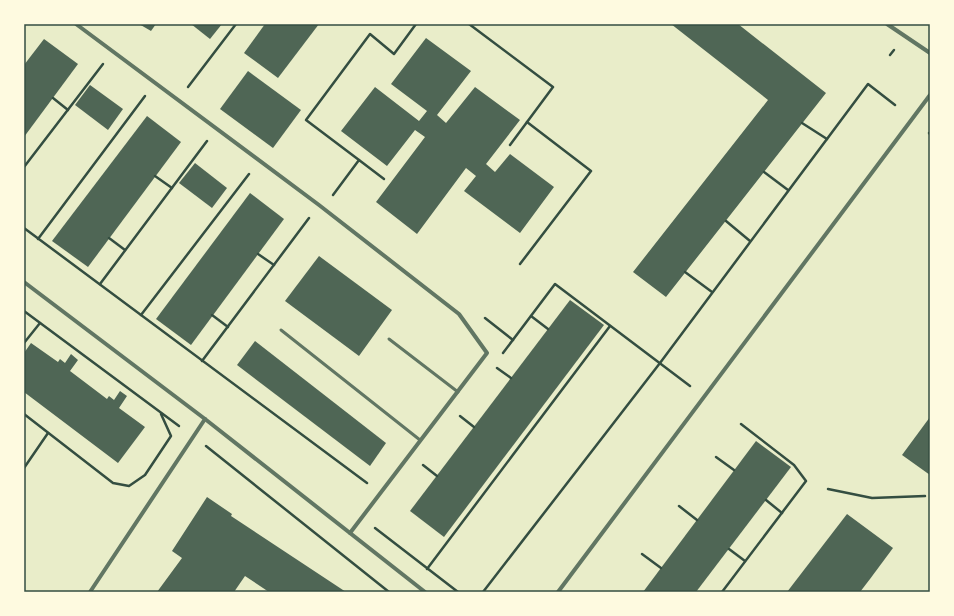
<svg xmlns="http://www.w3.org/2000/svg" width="954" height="616" viewBox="0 0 954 616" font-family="Barlow,sans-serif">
<rect width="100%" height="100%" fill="#e9edc9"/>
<g fill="#4f6655">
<path d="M 139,24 L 156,24 L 151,31 Z"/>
<path d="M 191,24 L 222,24 L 210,39 Z"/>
<path d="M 265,24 L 319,24 L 278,78 L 244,53 Z"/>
<path d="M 671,24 L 738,24 L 826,93 L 666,297 L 633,272 L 768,100 Z"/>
<path d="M 426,38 L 471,71 L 437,115 L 446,123 L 475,87 L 520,120 L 486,164 L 495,172 L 510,154 L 554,187 L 520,233 L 464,191 L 476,176 L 466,168 L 417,234 L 376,202 L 425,137 L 415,130 L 387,166 L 341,131 L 375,87 L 419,121 L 427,111 L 391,84 Z"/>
<path d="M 44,39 L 78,64 L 24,137 L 24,65 Z"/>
<path d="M 248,71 L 301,110 L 273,148 L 220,109 Z"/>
<path d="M 90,85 L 123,109 L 108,130 L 75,105 Z"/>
<path d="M 147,116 L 181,142 L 88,267 L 52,241 Z"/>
<path d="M 195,163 L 227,188 L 212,208 L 179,183 Z"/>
<path d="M 250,193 L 284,219 L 191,345 L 156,319 Z"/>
<path d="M 319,256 L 392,310 L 359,356 L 285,301 Z"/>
<path d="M 570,300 L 604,325 L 444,537 L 410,511 Z"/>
<path d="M 255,341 L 386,443 L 370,466 L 237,365 Z"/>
<path d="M 31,343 L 58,362 L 60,359 L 65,363 L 71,354 L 78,360 L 70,371 L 107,399 L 109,396 L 114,400 L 120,391 L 127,396 L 119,408 L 145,427 L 118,463 L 24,392 L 24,353 Z"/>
<path d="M 930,417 L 930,475 L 902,455 Z"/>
<path d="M 756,441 L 791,467 L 696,592 L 643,592 Z"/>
<path d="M 207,497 L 232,514 L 231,516 L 346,592 L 269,592 L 245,576 L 234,592 L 157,592 L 182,558 L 172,551 Z"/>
<path d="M 847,514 L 893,548 L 870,579 L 860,592 L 787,592 Z"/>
</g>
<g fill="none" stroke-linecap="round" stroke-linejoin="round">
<g stroke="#344e41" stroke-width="2.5">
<path d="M 469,24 L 553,87 L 510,145"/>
<path d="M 890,55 L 894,50"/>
<path d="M 188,87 L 236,24"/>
<path d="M 53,98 L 68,110"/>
<path d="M 802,123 L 827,139"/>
<path d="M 929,133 L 930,134"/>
<path d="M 359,160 L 306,120 L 370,34 L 394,54 L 416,24"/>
<path d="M 24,167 L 103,64"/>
<path d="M 764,172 L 788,190"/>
<path d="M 155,176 L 172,188"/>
<path d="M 333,195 L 359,160 L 384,179"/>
<path d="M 726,221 L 750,241"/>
<path d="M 24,228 L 367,483"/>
<path d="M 109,238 L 125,250"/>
<path d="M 38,239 L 145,96"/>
<path d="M 258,254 L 274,265"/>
<path d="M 520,264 L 591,171 L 527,122"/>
<path d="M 685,272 L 712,292"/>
<path d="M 100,284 L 207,141"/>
<path d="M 24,311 L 179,426"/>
<path d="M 141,315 L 249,174"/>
<path d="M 212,315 L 228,327"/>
<path d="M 531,316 L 548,329"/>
<path d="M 485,318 L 513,340"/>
<path d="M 24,343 L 40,323"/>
<path d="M 503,353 L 555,284 L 690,386"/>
<path d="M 202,361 L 309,218"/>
<path d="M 497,368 L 511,378"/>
<path d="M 24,414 L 113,483 L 129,486 L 145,475 L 171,436 L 161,414"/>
<path d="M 460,416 L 474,427"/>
<path d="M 206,446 L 389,592"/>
<path d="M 716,457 L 734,470"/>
<path d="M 423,465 L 437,476"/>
<path d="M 24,468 L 48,433"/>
<path d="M 828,489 L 872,498 L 925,496"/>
<path d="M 766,500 L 782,513"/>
<path d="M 679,506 L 697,520"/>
<path d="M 375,528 L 458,592"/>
<path d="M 729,549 L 745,561"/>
<path d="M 642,554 L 661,568"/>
<path d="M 427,569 L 610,326"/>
<path d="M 483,592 L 660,363 L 868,84 L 895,105"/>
<path d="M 722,592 L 806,481 L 794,465 L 741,424"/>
</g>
<g stroke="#617663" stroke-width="3">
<path d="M 281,330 L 420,440"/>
<path d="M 389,339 L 458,392"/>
</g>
<g stroke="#617663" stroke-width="4">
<path d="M 76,24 L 319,205 L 459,314 L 487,353 L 350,533"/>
<path d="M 887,24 L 930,53"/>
<path d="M 24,282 L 205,419 L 425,592"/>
<path d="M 90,592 L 205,419"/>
<path d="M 558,592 L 930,95"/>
</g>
</g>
<rect width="954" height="616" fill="none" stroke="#fefae0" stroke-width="50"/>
<rect x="25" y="25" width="904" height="566" fill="none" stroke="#344e41" stroke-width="1.5"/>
</svg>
